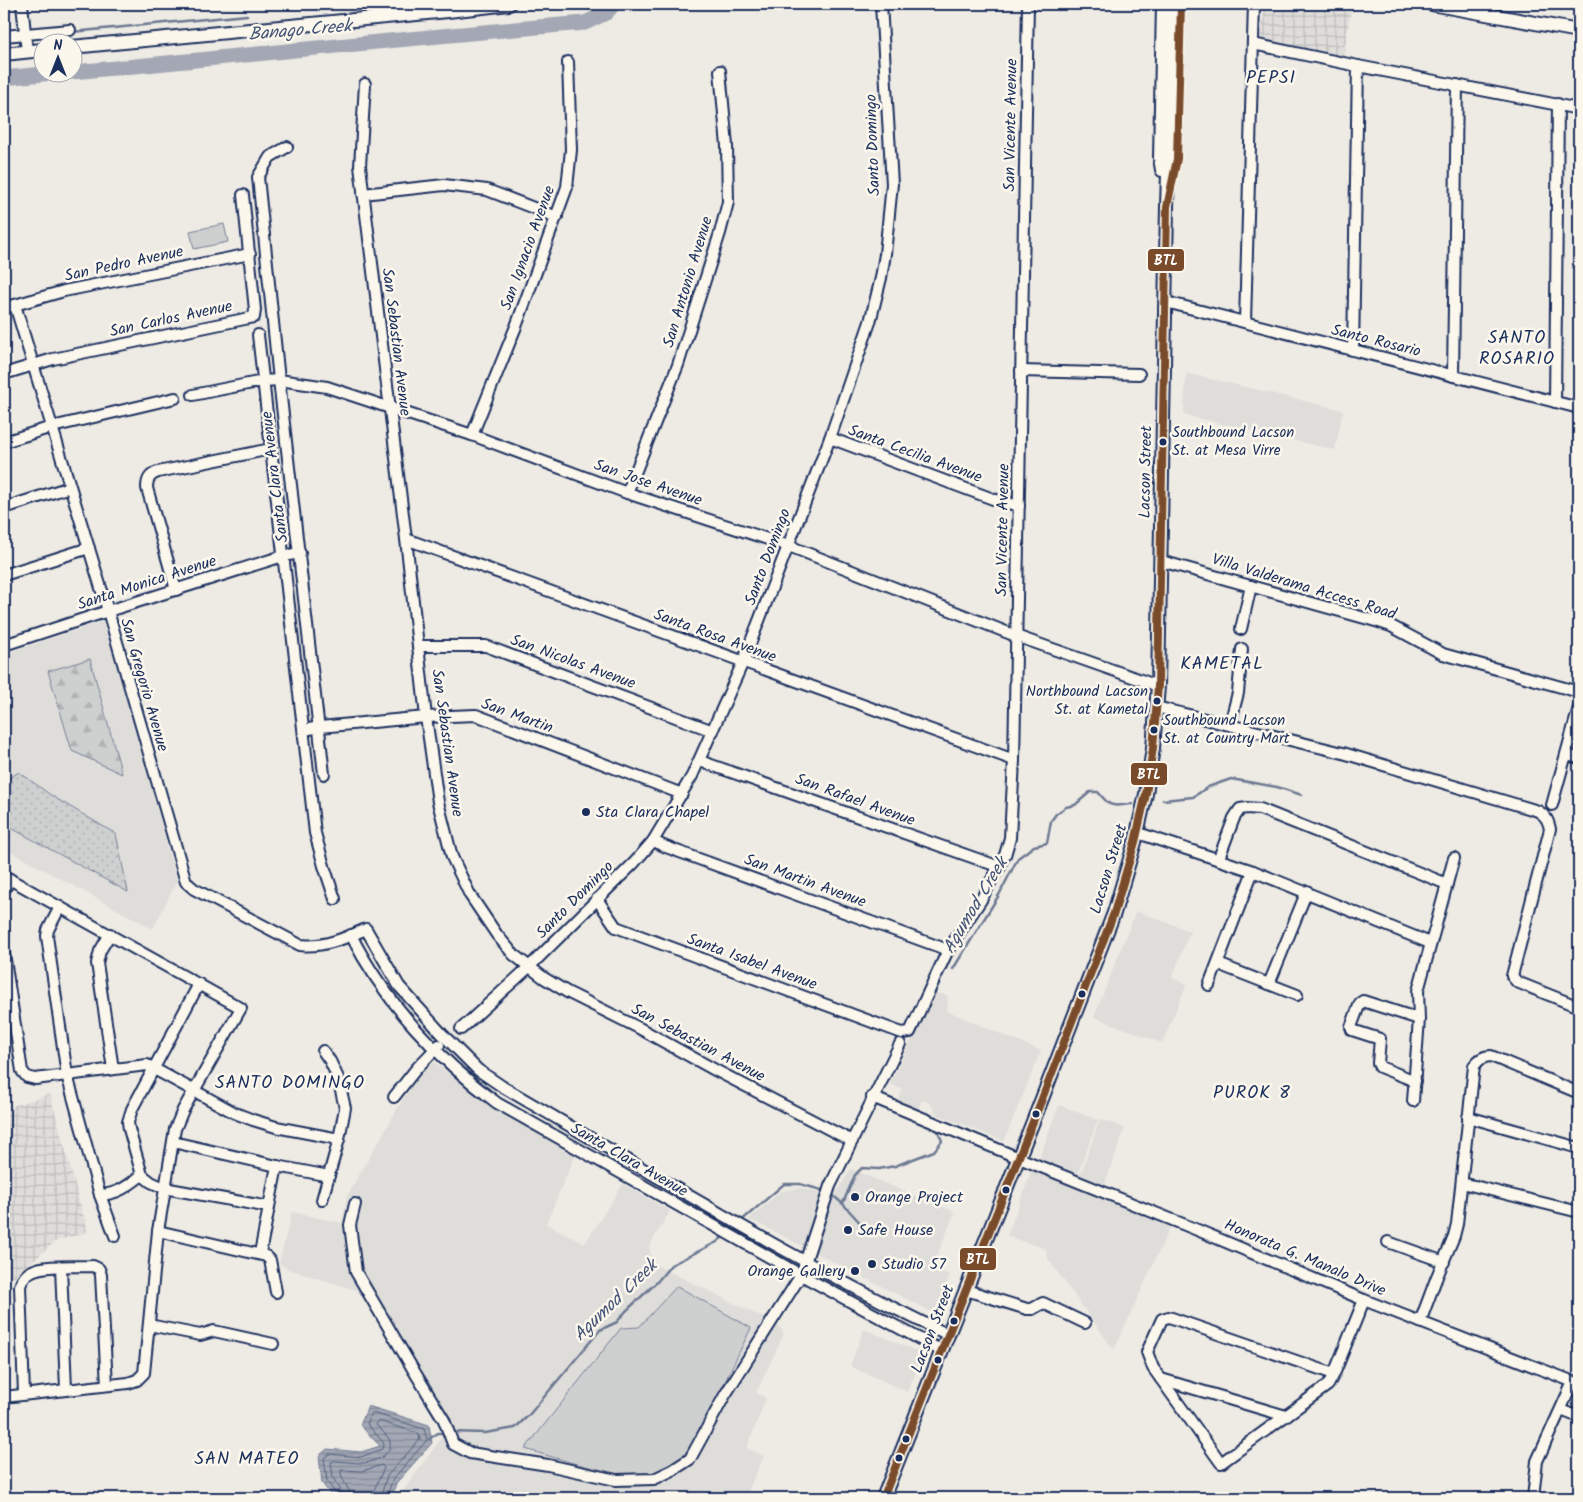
<svg xmlns="http://www.w3.org/2000/svg" width="1583" height="1502" viewBox="0 0 1583 1502" font-family="Kalam,sans-serif">
<defs>
<pattern id="industrial-grid" width="8" height="8" patternUnits="userSpaceOnUse" patternTransform="scale(1.25)"><rect width="8" height="8" fill="#deddda"/><path d="M0 4h8M4 0v8" fill="none" stroke="#bebebe"/></pattern>
<pattern id="grass-dots" width="8" height="8" patternUnits="userSpaceOnUse" patternTransform="scale(1.25)"><rect width="8" height="8" fill="#cecfcf"/><path d="M2 2h.1M6 6h.1" fill="none" stroke="#b0b2b4" stroke-width="1.8" stroke-linecap="round"/></pattern>
<pattern id="forest-firs" width="22" height="20" patternUnits="userSpaceOnUse" patternTransform="scale(1.25)"><rect width="22" height="20" fill="#cecfcf"/><path d="M5 1l3.5 6h-7zM16 11l3.5 6h-7z" fill="#b0b2b4"/></pattern>
<pattern id="water-rules" width="6" height="5" patternUnits="userSpaceOnUse" patternTransform="scale(1.25)"><rect width="6" height="5" fill="#a3a8b4"/><path d="M0 2.5h6" fill="none" stroke="#848996"/></pattern>
</defs>
<rect width="100%" height="100%" fill="#eeebe4"/>
<filter id="ink" filterUnits="userSpaceOnUse"><feTurbulence type="fractalNoise" baseFrequency=".02" numOctaves="2"/><feDisplacementMap in="SourceGraphic" scale="10" xChannelSelector="R" yChannelSelector="G"/><feConvolveMatrix kernelMatrix="1 2 1 2 8 2 1 2 1" color-interpolation-filters="sRGB"/></filter>
<g filter="url(#ink)">
<g fill="#deddda">
<path d="M 1186,373 L 1343,410 L 1335,450 L 1184,415 Z"/>
<path d="M 104,621 L 177,881 L 153,929 L 4,848 L 4,654 Z"/>
<path d="M 1136,911 L 1190,931 L 1172,978 L 1187,984 L 1162,1043 L 1094,1017 Z"/>
<path d="M 934,992 L 948,996 L 947,1011 L 1041,1051 L 1004,1141 L 936,1114 L 931,1104 L 922,1100 L 917,1111 L 897,1102 L 902,1089 L 890,1084 Z"/>
<path d="M 430,1059 L 491,1105 L 576,1153 L 546,1224 L 585,1243 L 623,1184 L 670,1211 L 649,1247 L 652,1263 L 778,1325 L 784,1334 L 757,1391 L 757,1393 L 766,1398 L 747,1448 L 764,1456 L 745,1498 L 398,1498 L 444,1434 L 359,1291 L 288,1269 L 279,1263 L 292,1212 L 342,1223 L 347,1196 L 402,1101 Z"/>
<path d="M 1059,1105 L 1098,1120 L 1077,1176 L 1038,1161 Z"/>
<path d="M 1100,1119 L 1125,1128 L 1104,1187 L 1079,1178 Z"/>
<path d="M 851,1169 L 955,1212 L 932,1268 L 950,1275 L 936,1314 L 749,1219 L 781,1191 L 801,1188 L 834,1196 Z"/>
<path d="M 1032,1169 L 1171,1225 L 1114,1350 L 1048,1259 L 1046,1249 L 1007,1236 Z"/>
<path d="M 864,1329 L 924,1354 L 907,1392 L 850,1366 Z"/>
</g>
<g fill="url(#industrial-grid)">
<path d="M 1265,4 L 1352,4 L 1343,59 L 1260,41 Z"/>
<path d="M 50,1094 L 88,1232 L 56,1241 L 4,1285 L 4,1109 Z"/>
</g>
<path fill="url(#grass-dots)" stroke="#747f96" d="M 19,772 L 52,796 L 116,834 L 128,892 L 4,824 L 4,781 Z"/>
<path fill="url(#forest-firs)" stroke="#747f96" d="M 90,659 L 122,774 L 72,751 L 48,671 Z"/>
<g fill="#cecfcf" stroke="#747f96">
<path d="M 224,224 L 228,242 L 194,249 L 190,231 Z"/>
<path d="M 677,1286 L 751,1328 L 704,1425 L 691,1446 L 678,1462 L 657,1474 L 622,1475 L 573,1463 L 525,1449 L 621,1328 L 639,1327 Z"/>
</g>
<path fill="url(#water-rules)" stroke="#6d7892" d="M 368,1406 L 429,1425 L 432,1443 L 397,1482 L 390,1498 L 333,1498 L 322,1483 L 319,1456 L 327,1449 L 361,1452 L 380,1446 L 360,1425 Z"/>
<g fill="none" stroke-linecap="round" stroke-linejoin="round">
<g stroke="#515f80" stroke-width="1">
<path d="M 337,1498 L 336,1494 L 327,1481 L 324,1458 L 329,1454 L 361,1457 L 382,1449 L 384,1445 L 383,1442 L 367,1424 L 371,1414 L 373,1413 L 424,1429 L 427,1440 L 393,1479 L 386,1498"/>
<path d="M 343,1498 L 342,1492 L 333,1478 L 331,1462 L 334,1461 C 342,1461 352,1463 361,1463 C 372,1463 396,1455 389,1439 C 386,1434 380,1429 376,1425 L 378,1421 L 418,1433 L 420,1439 L 387,1476 L 380,1498"/>
<path d="M 351,1498 C 350,1487 340,1480 341,1470 L 362,1471 L 382,1465 L 384,1468 L 374,1490 L 372,1498"/>
</g>
<g stroke="#6d7892" stroke-width="2.5">
<path d="M 72,32 L 247,15"/>
<path d="M 1163,800 L 1193,797 L 1208,787 L 1231,779 L 1277,787 L 1302,795"/>
<path d="M 953,969 L 999,895 L 1018,858 L 1034,846 L 1047,843 L 1051,821 L 1056,814 L 1066,807 L 1075,805 L 1090,792 L 1098,792 C 1112,809 1111,806 1132,804"/>
<path d="M 830,1193 L 843,1204 L 864,1227"/>
<path d="M 843,1203 L 855,1175 L 862,1168 L 879,1169 L 895,1166 L 934,1151 L 942,1141 L 938,1131"/>
<path d="M 740,1222 L 784,1184 L 800,1184 L 825,1191"/>
<path d="M 450,1432 L 485,1433 L 515,1428 L 529,1415 L 600,1330 L 617,1322 L 626,1311 L 657,1282 L 671,1265 L 717,1242 L 725,1235"/>
<path d="M 429,1439 L 438,1433 L 445,1433"/>
</g>
<g stroke="#a3a8b4" stroke-width="15">
<path d="M 72,72 C 244,56 414,37 585,23 L 606,13 L 614,4"/>
<path d="M 4,78 L 62,72"/>
</g>
<defs>
<g id="minor">
<path d="M 22,4 L 27,52"/>
<path d="M 4,36 L 70,30"/>
<path d="M 1253,44 L 1358,66"/>
<path d="M 287,147 L 270,157 L 258,177 L 279,380 L 324,774"/>
<path d="M 363,194 L 444,185 L 487,190 L 557,217"/>
<path d="M 1166,302 L 1579,408"/>
<path d="M 15,305 L 108,611 L 186,882 L 194,889 L 300,945 C 322,948 346,938 366,929 L 399,986 L 442,1034 L 478,1070 L 503,1087 C 650,1172 795,1262 949,1335"/>
<path d="M 4,308 L 64,291 L 250,254"/>
<path d="M 1245,322 L 1254,4"/>
<path d="M 258,335 L 315,833 L 324,866 L 335,899"/>
<path d="M 1353,350 L 1358,66 L 1579,109"/>
<path d="M 1021,371 L 1139,374"/>
<path d="M 4,374 L 53,359 L 254,317 L 255,310 L 243,195"/>
<path d="M 1453,376 L 1457,85"/>
<path d="M 193,395 L 263,381 L 279,380 L 327,387 L 472,435 L 627,493 L 789,546 L 1016,636 L 1158,686"/>
<path d="M 1555,402 L 1558,104"/>
<path d="M 472,435 L 517,324 L 567,187 L 571,150 L 568,62"/>
<path d="M 830,438 L 993,499 L 1019,506"/>
<path d="M 4,442 L 52,427 L 175,398"/>
<path d="M 627,493 L 678,365 L 720,233 L 728,202 L 727,146 L 720,71"/>
<path d="M 4,508 L 70,487"/>
<path d="M 406,539 L 1014,760"/>
<path d="M 1161,561 L 1379,622 L 1391,626 L 1443,654 L 1579,692"/>
<path d="M 4,575 L 89,548"/>
<path d="M 176,590 L 147,488 C 147,480 149,475 158,472 L 271,449"/>
<path d="M 1241,629 L 1251,586"/>
<path d="M 4,645 L 108,611 L 283,556 L 300,553"/>
<path d="M 418,646 L 486,646 L 713,731"/>
<path d="M 1156,707 L 1343,753 L 1538,811 C 1546,816 1548,820 1550,829 L 1512,976 L 1517,982 L 1579,1007"/>
<path d="M 1230,724 L 1238,693 L 1242,649"/>
<path d="M 304,730 L 320,727 L 426,717 L 476,715 L 682,794"/>
<path d="M 1566,755 L 1579,758"/>
<path d="M 700,761 L 1000,867"/>
<path d="M 1552,805 L 1579,707"/>
<path d="M 1138,833 L 1253,871 L 1430,943"/>
<path d="M 653,841 L 666,847 L 948,950"/>
<path d="M 1219,858 L 1234,818 L 1240,809 L 1247,808 L 1260,809 L 1447,884"/>
<path d="M 4,876 L 241,1008 L 183,1110 L 175,1129 L 158,1231 L 144,1373 L 137,1380 L 128,1383 L 4,1397"/>
<path d="M 4,890 L 10,879"/>
<path d="M 597,899 L 616,927 L 902,1033 L 910,1032 L 948,950 L 981,900 L 1005,855 L 1010,838 L 1014,760 L 1028,4"/>
<path d="M 60,907 L 48,930 L 47,936 L 67,1075 L 100,1195 L 115,1236"/>
<path d="M 110,934 L 100,951 L 97,963 L 113,1069"/>
<path d="M 351,935 C 384,1001 438,1059 497,1103 L 801,1275 L 942,1351"/>
<path d="M 4,953 L 22,1071 L 27,1077 L 35,1079 L 147,1065 L 235,1113 L 253,1120 L 276,1127 L 339,1139"/>
<path d="M 1218,964 L 1297,995"/>
<path d="M 199,984 L 132,1109 L 128,1122 L 129,1129 L 142,1175 L 151,1182 L 164,1188 L 269,1207"/>
<path d="M 1269,984 L 1307,891"/>
<path d="M 1209,985 L 1253,871"/>
<path d="M 461,1029 L 529,967 L 634,863 L 653,841 L 692,776 L 743,662 L 830,438 L 870,322 L 881,278 L 885,254 L 892,184 L 881,4"/>
<path d="M 1415,1081 L 1380,1067 L 1378,1063 L 1380,1039 L 1352,1030 L 1351,1027 L 1360,1003 L 1363,1001 L 1419,1019"/>
<path d="M 394,1097 L 416,1069 L 439,1045"/>
<path d="M 872,1097 L 1019,1158 L 1195,1229 L 1364,1300 L 1579,1384"/>
<path d="M 1413,1101 L 1419,1019 L 1418,991 L 1454,858"/>
<path d="M 1468,1117 L 1579,1148"/>
<path d="M 852,1141 L 900,1044"/>
<path d="M 173,1142 L 277,1166 L 329,1176"/>
<path d="M 1462,1183 L 1579,1212"/>
<path d="M 100,1195 C 118,1194 128,1186 142,1175"/>
<path d="M 322,1200 L 339,1139 L 345,1108 L 338,1078 L 330,1061 L 323,1051"/>
<path d="M 355,1204 L 350,1225 L 356,1272 L 414,1371 L 444,1420 L 453,1444 L 470,1453 L 548,1465 L 616,1480 L 654,1479 L 673,1470 L 690,1459 L 725,1395 L 801,1275 L 830,1186 L 852,1141 L 715,1070 L 639,1028 L 567,992 L 544,978 L 514,955 L 497,935 L 470,895 L 452,857 L 438,802 L 426,717 L 406,539 L 360,166 L 365,84"/>
<path d="M 158,1231 L 266,1256 L 270,1260 L 276,1292"/>
<path d="M 1388,1242 L 1444,1262"/>
<path d="M 260,1253 L 277,1166"/>
<path d="M 61,1267 L 66,1389"/>
<path d="M 966,1290 L 1027,1309 L 1032,1309 L 1043,1303 L 1085,1323"/>
<path d="M 1420,1322 L 1436,1279 L 1454,1236 L 1457,1224 L 1474,1066 C 1478,1060 1483,1056 1491,1056 L 1579,1093"/>
<path d="M 149,1325 L 200,1335 L 214,1331 L 273,1344"/>
<path d="M 1334,1374 L 1169,1317 L 1162,1319 L 1147,1352 L 1153,1368 L 1221,1463 L 1328,1385 L 1334,1374 L 1364,1300"/>
<path d="M 1161,1379 L 1286,1416"/>
<path d="M 24,1394 L 20,1286 C 22,1280 26,1274 32,1271 C 44,1264 78,1267 93,1266 L 99,1269 L 101,1275 L 107,1385"/>
<path d="M 1561,1410 L 1579,1417"/>
<path d="M 1533,1498 L 1537,1461 L 1573,1382"/>
</g>
<g id="major">
<path d="M 1431,4 L 1579,31"/>
<path d="M 72,47 L 448,11 L 509,4"/>
<path d="M 4,54 L 42,50"/>
<path d="M 1162,170 L 1160,158 L 1163,4"/>
<path d="M 883,1498 L 1040,1104 L 1114,913 L 1135,842 L 1146,794 L 1153,748 L 1158,686 L 1167,207 L 1173,4"/>
</g>
</defs>
<use href="#minor" stroke="#1b2f5e" stroke-width="14"/>
<use href="#major" stroke="#1b2f5e" stroke-width="16"/>
<use href="#minor" stroke="#fbf7ec" stroke-width="10"/>
<use href="#major" stroke="#fbf7ec" stroke-width="12"/>
<defs>
<path id="bus-1" d="M 883,1498 L 1040,1104 L 1114,913 L 1135,842 L 1146,794 L 1153,748 L 1158,686 L 1167,207 L 1177,159 L 1181,4"/>
</defs>
<use href="#bus-1" stroke="#fbf7ec" stroke-width="11"/>
<use href="#bus-1" stroke="#7a4b2a" stroke-width="8"/>
</g>
</g>
<g fill="#1b2f5e" stroke="#fbf7ec" stroke-width="2">
<circle cx="1163" cy="442" r="4.5"/>
<circle cx="1157" cy="701" r="4.5"/>
<circle cx="1154" cy="730" r="4.5"/>
<circle cx="586" cy="812" r="5"/>
<circle cx="1082" cy="994" r="4.5"/>
<circle cx="1036" cy="1114" r="4.5"/>
<circle cx="1006" cy="1190" r="4.5"/>
<circle cx="855" cy="1197" r="5"/>
<circle cx="848" cy="1230" r="5"/>
<circle cx="872" cy="1264" r="5"/>
<circle cx="855" cy="1271" r="5"/>
<circle cx="954" cy="1321" r="4.5"/>
<circle cx="938" cy="1360" r="4.5"/>
<circle cx="906" cy="1439" r="4.5"/>
<circle cx="899" cy="1458" r="4.5"/>
</g>
<g text-anchor="middle" dominant-baseline="central" stroke-width="5" stroke-linejoin="round" paint-order="stroke">
<g font-size="15" fill="#1b2f5e" stroke="#fbf7ec" text-anchor="start">
<text x="1172" y="433">Southbound Lacson<tspan x="1172" dy="18">St. at Mesa Virre</tspan></text>
<text x="1148" y="692" text-anchor="end">Northbound Lacson<tspan x="1148" dy="18">St. at Kametal</tspan></text>
<text x="1163" y="721">Southbound Lacson<tspan x="1163" dy="18">St. at Country Mart</tspan></text>
</g>
<g font-size="16" fill="#1b2f5e" stroke="#fbf7ec">
<text transform="translate(1011 125) rotate(-89)">San Vicente Avenue</text>
<text transform="translate(873 145) rotate(-92)">Santo Domingo</text>
<text transform="translate(528 248) rotate(-70)">San Ignacio Avenue</text>
<text transform="translate(124 264) rotate(-12)">San Pedro Avenue</text>
<text transform="translate(688 282) rotate(-73)">San Antonio Avenue</text>
<text transform="translate(171 319) rotate(-12)">San Carlos Avenue</text>
<text transform="translate(1376 341) rotate(14)">Santo Rosario</text>
<text transform="translate(396 342) rotate(83)">San Sebastian Avenue</text>
<text transform="translate(915 454) rotate(20)">Santa Cecilia Avenue</text>
<text transform="translate(1146 472) rotate(-89)">Lacson Street</text>
<text transform="translate(275 477) rotate(-97)">Santa Clara Avenue</text>
<text transform="translate(648 483) rotate(19)">San Jose Avenue</text>
<text transform="translate(1003 530) rotate(-89)">San Vicente Avenue</text>
<text transform="translate(768 557) rotate(-69)">Santo Domingo</text>
<text transform="translate(147 583) rotate(-18)">Santa Monica Avenue</text>
<text transform="translate(1304 587) rotate(17)">Villa Valderama Access Road</text>
<text transform="translate(715 636) rotate(20)">Santa Rosa Avenue</text>
<text transform="translate(573 662) rotate(20)">San Nicolas Avenue</text>
<text transform="translate(144 685) rotate(74)">San Gregorio Avenue</text>
<text transform="translate(517 716) rotate(20)">San Martin</text>
<text transform="translate(447 743) rotate(82)">San Sebastian Avenue</text>
<text transform="translate(855 800) rotate(20)">San Rafael Avenue</text>
<text transform="translate(1109 869) rotate(-73)">Lacson Street</text>
<text transform="translate(805 881) rotate(20)">San Martin Avenue</text>
<text transform="translate(575 900) rotate(-45)">Santo Domingo</text>
<text transform="translate(752 962) rotate(20)">Santa Isabel Avenue</text>
<text transform="translate(698 1043) rotate(28)">San Sebastian Avenue</text>
<text transform="translate(629 1160) rotate(30)">Santa Clara Avenue</text>
<text transform="translate(1305 1258) rotate(23)">Honorata G. Manalo Drive</text>
<text transform="translate(933 1329) rotate(-69)">Lacson Street</text>
</g>
<g font-size="16" fill="#1b2f5e" stroke="#fbf7ec" text-anchor="start">
<text x="596" y="812">Sta Clara Chapel</text>
<text x="865" y="1197">Orange Project</text>
<text x="858" y="1230">Safe House</text>
<text x="882" y="1264">Studio 57</text>
<text x="845" y="1271" text-anchor="end">Orange Gallery</text>
</g>
<g font-size="18" font-style="italic" fill="#445378" stroke="#fbf7ec">
<text transform="translate(300 31) rotate(-5)">Banago Creek</text>
<text transform="translate(976 906) rotate(-59)">Agumod Creek</text>
<text transform="translate(616 1301) rotate(-44)">Agumod Creek</text>
</g>
<g font-size="18" letter-spacing="1" fill="#1b2f5e" stroke="#fbf7ec">
<text x="1271" y="78">PEPSI</text>
<text x="1517" y="338">SANTO<tspan x="1517" dy="21">ROSARIO</tspan></text>
<text x="1222" y="664">KAMETAL</text>
<text x="290" y="1083">SANTO DOMINGO</text>
<text x="1252" y="1093">PUROK 8</text>
<text x="247" y="1459">SAN MATEO</text>
</g>
</g>
<g stroke="#fbf7ec" stroke-width="2">
<rect x="1147" y="248" width="38" height="24" rx="5" fill="#7a4b2a"/>
<rect x="1130" y="762" width="38" height="24" rx="5" fill="#7a4b2a"/>
<rect x="959" y="1247" width="38" height="24" rx="5" fill="#7a4b2a"/>
</g>
<g font-size="14" text-anchor="middle" font-weight="bold" fill="#fff">
<text x="1166" y="265">BTL</text>
<text x="1149" y="779">BTL</text>
<text x="978" y="1264">BTL</text>
</g>
<rect width="1583" height="1502" fill="none" stroke="#fbf7ec" stroke-width="20"/>
<rect x="10" y="10" width="1563" height="1482" fill="none" stroke="#1b2f5e" stroke-width="2" filter="url(#ink)"/>
<g transform="translate(58 58)"><circle r="24" fill="#fbf7ec" stroke="#a1a7b3"/>
<path d="M0-4L9 19L0 12L-9 19Z" fill="#1b2f5e"/>
<text y="-8" font-size="14" font-weight="bold" text-anchor="middle" fill="#1b2f5e">N</text>
</g>
</svg>
